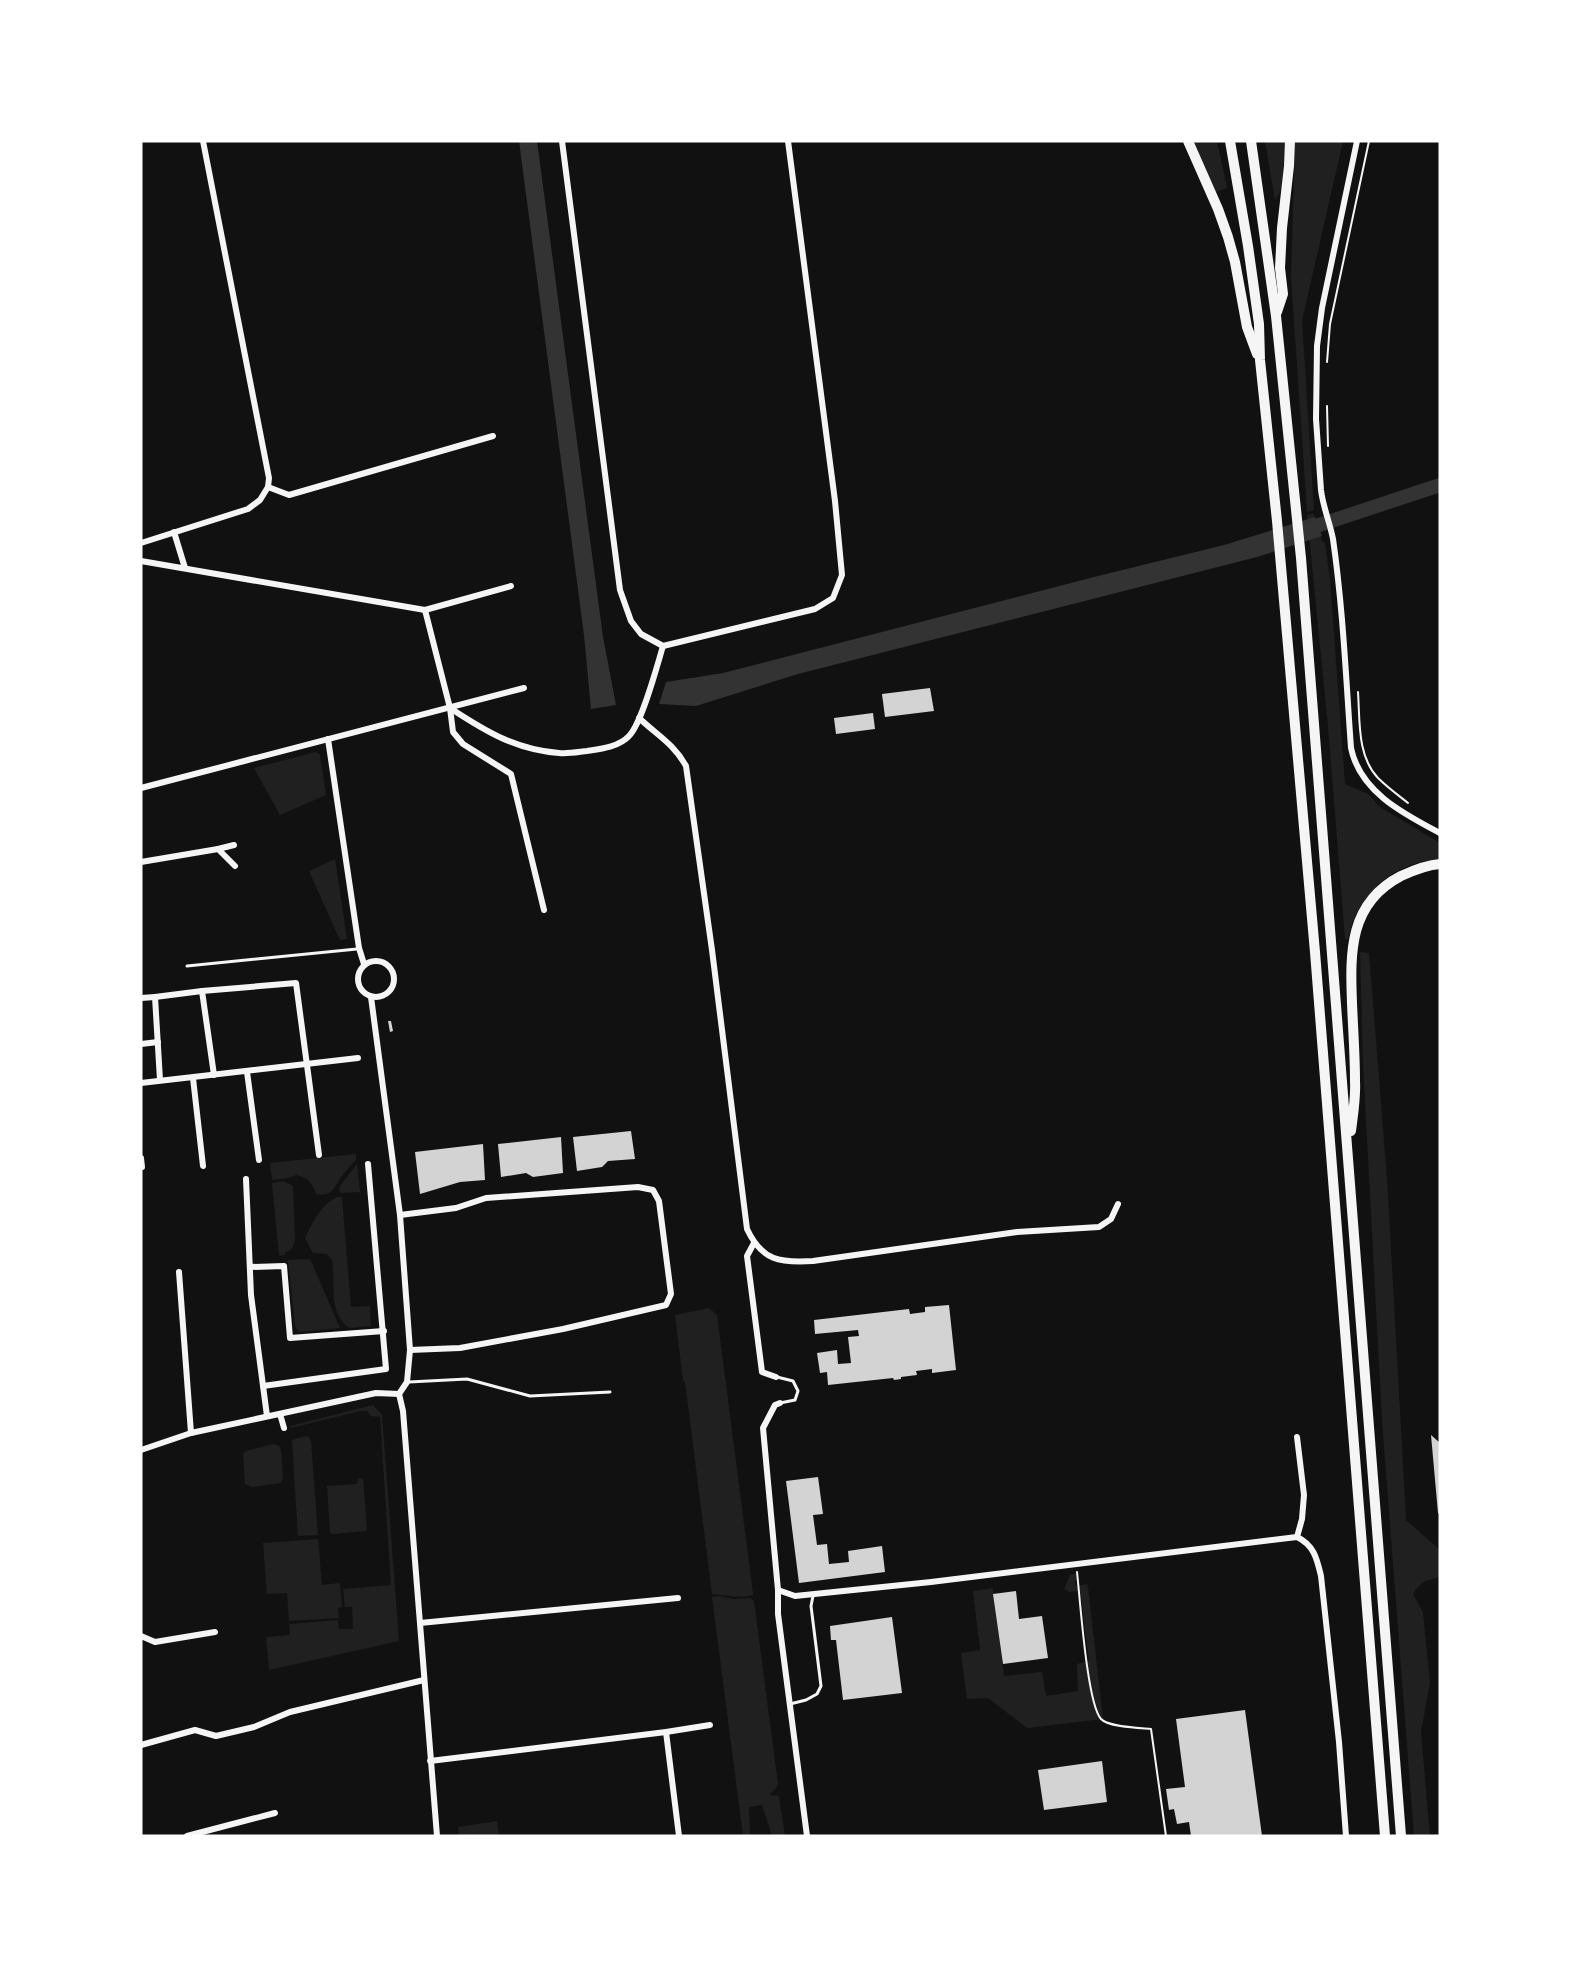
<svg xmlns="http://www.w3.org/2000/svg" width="1581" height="1977" viewBox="0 0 1581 1977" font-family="'PT Sans Narrow',sans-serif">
<rect width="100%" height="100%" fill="#111"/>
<g fill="#202020">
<path d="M 1192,141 L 1217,141 L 1227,188 L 1216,192 Z"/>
<path d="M 1265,141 L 1286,141 L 1281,190 L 1275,200 Z"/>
<path d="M 1295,141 L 1343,141 L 1302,321 L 1314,510 L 1307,512 L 1291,277 Z"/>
<path d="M 1313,513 L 1322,541 L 1325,543 L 1330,579 L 1345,784 L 1368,794 L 1380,807 L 1440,843 L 1440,859 C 1394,862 1357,894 1348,939 L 1345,939 L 1328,726 L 1307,515 Z"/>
<path d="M 316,752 L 320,755 L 326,795 L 280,815 L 254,768 Z"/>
<path d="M 335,859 L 347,939 L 340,940 L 309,871 Z"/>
<path d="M 1360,952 L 1369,953 L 1387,1178 L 1406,1520 L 1440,1550 L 1440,1577 C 1426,1581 1422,1580 1413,1594 L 1423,1612 L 1430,1683 L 1421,1732 L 1430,1836 L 1414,1836 L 1382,1421 L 1363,1063 Z"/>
<path d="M 356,1154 L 356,1160 C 351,1165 346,1170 342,1176 C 334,1187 332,1198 316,1194 C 312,1182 308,1178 296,1175 L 289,1178 L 272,1180 L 270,1163 Z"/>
<path d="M 357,1164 L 360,1192 L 341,1193 L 339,1191 L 340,1186 Z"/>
<path d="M 283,1181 L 293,1186 L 295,1241 L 291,1250 L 285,1252 L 285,1255 L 279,1256 L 272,1183 Z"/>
<path d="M 337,1197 L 342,1197 L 351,1307 L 370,1306 L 371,1326 L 349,1328 C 327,1311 336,1283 332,1260 L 327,1254 L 313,1253 L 305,1238 C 312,1223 322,1204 337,1197 Z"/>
<path d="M 310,1259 L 340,1328 L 299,1332 L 295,1326 L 288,1260 Z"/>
<path d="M 709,1308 L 717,1315 L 753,1593 L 753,1595 C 739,1599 725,1595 712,1594 L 685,1382 L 683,1381 L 675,1315 Z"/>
<path d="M 373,1405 L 382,1415 L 399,1641 L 269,1670 L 266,1637 L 290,1635 L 289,1624 L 338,1620 L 339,1629 L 353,1629 L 352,1607 L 345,1607 L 343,1589 L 391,1585 L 380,1417 L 371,1416 L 367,1411 L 360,1411 L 291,1428 L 290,1426 Z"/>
<path d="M 305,1436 L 309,1437 L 311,1441 L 318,1535 L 298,1536 L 292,1440 Z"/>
<path d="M 273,1444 L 279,1446 L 281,1450 L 283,1479 L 281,1483 L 252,1487 L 245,1484 L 243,1454 L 246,1451 Z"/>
<path d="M 363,1478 L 367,1528 L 366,1531 L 332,1534 L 330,1532 L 327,1486 L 357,1484 L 358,1479 Z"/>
<path d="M 318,1539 L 322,1585 L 340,1583 L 342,1607 L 338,1608 L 339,1618 L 289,1621 L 287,1593 L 267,1594 L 263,1543 Z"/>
<path d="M 1077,1573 L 1079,1580 L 1075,1581 L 1076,1586 L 1087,1584 L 1088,1587 L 1103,1719 L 1027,1728 L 988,1698 L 967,1699 L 961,1653 L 980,1650 L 973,1591 L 993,1588 L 1004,1676 L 1042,1672 L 1046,1696 L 1078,1691 L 1077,1664 L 1089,1661 L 1080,1591 L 1070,1592 L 1064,1589 L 1070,1575 Z"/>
<path d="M 719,1596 L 733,1599 L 750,1598 L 754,1601 L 778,1784 L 777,1787 L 770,1794 L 772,1796 L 777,1795 L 779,1797 L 785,1836 L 772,1836 L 762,1805 L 749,1807 L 750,1836 L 743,1836 L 712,1597 Z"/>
<path d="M 497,1821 L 499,1836 L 459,1836 L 458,1827 Z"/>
</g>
<g fill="#333">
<path d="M 519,141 L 537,141 L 603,637 L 616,705 L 591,709 L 584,635 Z"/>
<path d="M 1315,517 L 1322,536 L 1257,557 L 798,674 L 696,706 L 659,704 L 666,682 L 723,673 L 1098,576 L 1224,545 Z"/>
</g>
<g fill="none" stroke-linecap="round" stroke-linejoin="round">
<path stroke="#333" stroke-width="14" d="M 1301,531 L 1440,485"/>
</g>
<g fill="#d3d3d3">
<path d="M 930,688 L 934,711 L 885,717 L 882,694 Z"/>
<path d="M 873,713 L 875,729 L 836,734 L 834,718 Z"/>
<path d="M 388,1021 L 391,1021 L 393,1031 L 390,1032 Z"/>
<path d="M 631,1131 L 635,1159 L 608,1161 L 602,1167 L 577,1171 L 573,1137 Z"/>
<path d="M 561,1137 L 563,1173 L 533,1177 L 526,1173 L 501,1177 L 498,1144 Z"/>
<path d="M 483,1144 L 485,1180 L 460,1182 L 420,1194 L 415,1152 Z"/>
<path d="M 949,1305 L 956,1370 L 932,1373 L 932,1369 L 916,1371 L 917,1375 L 901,1377 L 901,1379 L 894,1380 L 893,1378 L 828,1385 L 827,1372 L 820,1373 L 817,1353 L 837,1350 L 838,1364 L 851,1363 L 848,1337 L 859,1336 L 858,1330 L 815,1334 L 814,1320 L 909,1309 L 910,1314 L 925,1312 L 925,1307 Z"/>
<path d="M 1431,1435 L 1440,1443 L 1440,1515 L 1438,1513 Z"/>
<path d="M 818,1477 L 823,1514 L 813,1515 L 817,1545 L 827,1544 L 829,1564 L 849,1562 L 848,1551 L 882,1546 L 885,1572 L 799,1583 L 786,1481 Z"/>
<path d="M 1016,1591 L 1019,1619 L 1042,1616 L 1048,1658 L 1003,1664 L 993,1594 Z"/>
<path d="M 892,1617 L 902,1693 L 843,1700 L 836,1640 L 831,1640 L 830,1626 Z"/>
<path d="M 1245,1710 L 1262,1836 L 1191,1836 L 1189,1822 L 1177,1824 L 1174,1809 L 1169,1810 L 1166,1789 L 1185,1787 L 1176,1719 Z"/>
<path d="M 1102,1761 L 1107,1802 L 1044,1810 L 1038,1770 Z"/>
</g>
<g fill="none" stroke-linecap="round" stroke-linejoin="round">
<g stroke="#f5f5f5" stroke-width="2">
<path d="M 1327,362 L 1330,324 L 1369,141"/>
<path d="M 1327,406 L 1328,446"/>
<path d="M 1358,692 C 1360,721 1357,756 1378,778 C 1387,787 1398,795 1408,803"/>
<path d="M 1077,1572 C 1080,1598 1087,1704 1101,1719 C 1108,1727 1140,1728 1151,1729 L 1166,1836"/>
</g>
<g stroke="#f5f5f5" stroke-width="3">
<path d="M 187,966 L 357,949"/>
<path d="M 777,1377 L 793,1381 L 798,1391 L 795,1400 L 780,1403"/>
<path d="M 409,1382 L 467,1379 L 530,1396 L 610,1392"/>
<path d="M 790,1704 L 806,1700 L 817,1694 L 821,1686 L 811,1606 L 813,1596"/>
</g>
<g stroke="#f5f5f5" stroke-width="6">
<path d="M 203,141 L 269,478 L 268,487"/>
<path d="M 562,141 L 620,590 L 631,621 L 641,634 L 663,646"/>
<path d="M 1357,141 L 1322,308 L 1317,346 L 1316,419 L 1321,490 C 1323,507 1330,523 1333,539 C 1343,608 1346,679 1351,748 C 1360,792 1404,814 1440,833"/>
<path d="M 174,532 L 185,568"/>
<path d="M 141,543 L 248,509 L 260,500 L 268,487 L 289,495 L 493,436"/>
<path d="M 141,561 L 425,610 L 511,586"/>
<path d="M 425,610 L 450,708 L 453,732 L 463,744 L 511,774 L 544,910"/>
<path d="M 663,646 L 815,609 L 833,598 L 842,575 L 835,501 L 788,141"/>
<path d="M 450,708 C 485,731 516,750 559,753 C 568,754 578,752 587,751 C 600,749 619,747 629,736 C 642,723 657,666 663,646"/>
<path d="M 639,718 C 657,735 674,744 686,766 L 712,950 L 747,1229 C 762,1261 780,1263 813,1261 L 1017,1232 L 1099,1227 L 1111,1219 L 1118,1204"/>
<path d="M 328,739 L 359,948 L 364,964"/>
<path d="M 141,788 L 524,688"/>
<path d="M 218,849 L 234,845"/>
<path d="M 141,862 L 218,849 L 235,866"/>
<circle cx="376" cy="979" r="18"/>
<path d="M 371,997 L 400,1215 L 410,1350 L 407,1382 L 399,1394"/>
<path d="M 141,998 L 155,997"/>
<path d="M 141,1044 L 158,1042"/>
<path d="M 247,1072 L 259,1160"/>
<path d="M 214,1075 L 202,991 L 296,983 L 319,1155"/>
<path d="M 193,1078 L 203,1166"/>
<path d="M 160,1080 L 155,997 L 202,991"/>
<path d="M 141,1083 L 358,1058"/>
<path d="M 141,1158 L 142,1167"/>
<path d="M 246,1179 L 251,1295 L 267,1416"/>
<path d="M 400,1215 L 456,1208 L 486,1198 L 638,1187 L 653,1190 L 659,1201 L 671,1294 L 666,1305 L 563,1329 L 460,1348 L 410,1350"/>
<path d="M 754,1243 L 747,1256 L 762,1372 L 776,1377"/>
<path d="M 250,1267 L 284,1266 L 290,1338 L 384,1331"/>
<path d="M 179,1272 L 191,1433"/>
<path d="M 263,1386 L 386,1369 L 368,1164"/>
<path d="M 399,1394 L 403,1411 L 437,1836"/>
<path d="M 780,1403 L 775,1405 L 763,1428 L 778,1590 L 778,1614 L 807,1836"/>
<path d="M 280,1414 L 284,1428"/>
<path d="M 141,1450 L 191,1433 L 376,1393 L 399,1394"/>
<path d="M 1297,1537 L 1302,1519 L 1304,1495 L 1297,1437"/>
<path d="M 778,1590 L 795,1596 L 931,1582 L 1297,1537 C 1314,1545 1317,1559 1321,1576 L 1339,1742 L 1346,1836"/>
<path d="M 420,1623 L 678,1598"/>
<path d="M 141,1636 L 155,1642 L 215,1632"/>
<path d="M 666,1732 L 679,1836"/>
<path d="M 141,1745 L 195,1730 L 216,1736 L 254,1727 L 290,1712 L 424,1680"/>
<path d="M 430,1761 L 666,1732 L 710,1725"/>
<path d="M 187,1836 L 275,1813"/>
</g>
<g stroke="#f5f5f5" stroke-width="10">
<path d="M 1188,141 L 1218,209 L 1228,237 L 1235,262 L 1247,327 L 1257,354"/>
<path d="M 1230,141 L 1248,246 L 1259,324 L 1260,360 L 1277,521 L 1315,952 L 1385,1836"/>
<path d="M 1251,141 L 1276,316 L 1301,558 L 1401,1836"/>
<path d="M 1277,312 L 1283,294 L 1280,268 L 1282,228 L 1289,166 L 1290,141"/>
<path d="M 1351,1131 C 1353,1115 1356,1097 1355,1081 C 1355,1055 1353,1029 1352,1003 C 1350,952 1349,903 1401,876 C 1414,870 1426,865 1440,864"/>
</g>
</g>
<rect width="1581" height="1977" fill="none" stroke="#ffffff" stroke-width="285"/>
</svg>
